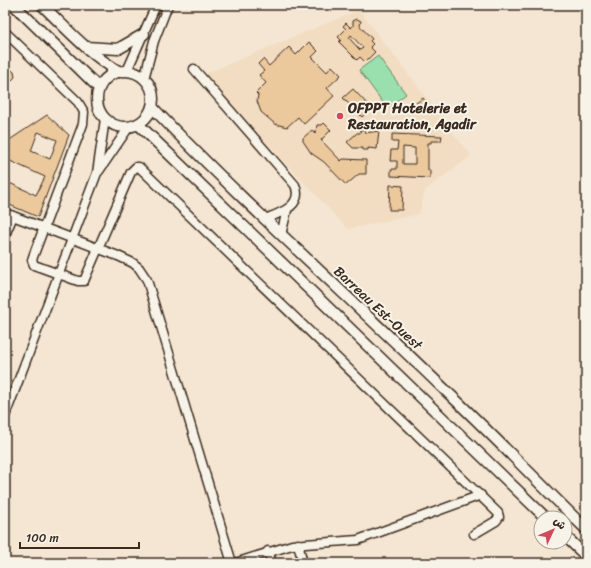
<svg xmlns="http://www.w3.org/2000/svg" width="591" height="568" viewBox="0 0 591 568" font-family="Sriracha,'Playpen Sans Arabic',sans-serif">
<rect width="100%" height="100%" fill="#f4e6d2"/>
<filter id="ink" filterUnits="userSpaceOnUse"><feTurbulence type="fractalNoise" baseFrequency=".025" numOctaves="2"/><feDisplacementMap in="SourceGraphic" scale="8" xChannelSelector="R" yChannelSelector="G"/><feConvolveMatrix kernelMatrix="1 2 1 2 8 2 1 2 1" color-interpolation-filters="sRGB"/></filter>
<g filter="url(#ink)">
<path fill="#f2ddc2" d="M 359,10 L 471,156 L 425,190 L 419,214 L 348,229 L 202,75 Z"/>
<path fill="#9ae0ae" stroke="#6a8566" d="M 378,56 L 406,94 L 387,108 L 359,70 Z"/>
<g fill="#ecc99d" stroke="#3b2a1e" fill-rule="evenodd">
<path d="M 357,19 L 361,21 L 360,26 L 372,39 L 370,41 L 373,44 L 370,47 L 375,52 L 365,62 L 360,57 L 357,60 L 339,42 L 341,40 L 338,37 L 346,29 L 343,26 L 346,23 L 351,28 L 353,26 L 353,21 ZM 351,35 L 363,48 L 360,50 L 349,38 Z"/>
<path d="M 309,42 L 318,51 L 312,57 L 327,72 L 332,66 L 341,75 L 327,88 L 334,96 L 304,124 L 298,117 L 287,127 L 275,124 L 261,112 L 257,101 L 258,95 L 256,93 L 266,83 L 259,75 L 264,71 L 258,64 L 263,59 L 269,66 L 289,47 L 296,55 Z"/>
<path d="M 5,64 L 14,72 L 15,77 L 5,87 Z"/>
<path d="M 353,89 L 371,108 L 362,117 L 343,98 Z"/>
<path d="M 423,98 L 427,104 L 419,110 L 415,104 Z"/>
<path d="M 47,115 L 69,135 L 38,217 L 5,203 L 5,181 L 36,195 L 45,177 L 8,160 L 5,166 L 5,143 ZM 38,132 L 57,140 L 50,159 L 31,151 Z"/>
<path d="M 324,123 L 331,130 L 321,140 L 341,161 L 343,159 L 366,160 L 366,174 L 359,174 L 346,185 L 324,162 L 311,153 L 303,141 L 303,138 L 312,130 L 315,133 L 316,131 L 317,125 L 322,125 Z"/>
<path d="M 361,129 L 364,129 L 365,133 L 379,131 L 377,149 L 368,148 L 368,150 L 362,150 L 362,148 L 353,148 L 347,142 L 357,133 L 360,133 Z"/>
<path d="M 392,134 L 442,136 L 441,141 L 431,141 L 431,143 L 428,143 L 428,170 L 430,170 L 430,178 L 391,176 L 391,169 L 397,169 L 397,161 L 390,161 L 391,150 L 397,150 L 398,142 L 392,142 ZM 403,147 L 415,148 L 415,164 L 403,164 Z"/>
<path d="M 390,185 L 403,186 L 402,210 L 389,210 Z"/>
</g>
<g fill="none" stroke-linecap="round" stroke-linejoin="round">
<defs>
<g id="minor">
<path d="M 5,32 L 78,102 L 84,112 L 83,124 L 34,254 L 32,260 L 34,265 L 78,281 L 84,281 L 131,172 L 136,167 L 139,167 L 498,513 L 499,517 L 496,521 L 474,534"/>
<path d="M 194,69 L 295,185 C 304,206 280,213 265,219"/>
<path d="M 127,71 L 156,5"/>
<path d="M 144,79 L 154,41 L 168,5"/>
<path d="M 99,171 L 129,127"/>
<path d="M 5,213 L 118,256 L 133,263 L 139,268 L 147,280 L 232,563"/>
<path d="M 5,235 L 13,216"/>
<path d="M 281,235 L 287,210"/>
<path d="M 5,416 L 97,173 L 105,119"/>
<path d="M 298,544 L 303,563"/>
<path d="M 268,551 L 272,563"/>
<path d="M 235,563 L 292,545 L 358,540 L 481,495"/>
</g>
<g id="major">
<path d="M 14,5 L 99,88"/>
<path d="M 42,5 C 67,29 90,55 120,72"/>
<path d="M 86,47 L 118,49 L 144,34"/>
<circle cx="125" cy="99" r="28"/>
<path d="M 152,107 C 245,204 346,294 443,388 C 492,434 538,482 586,529"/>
<path d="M 138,124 L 546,518"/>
<path d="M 565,536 L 586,556"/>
</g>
</defs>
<use href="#minor" stroke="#3b2a1e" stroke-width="11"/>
<use href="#major" stroke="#3b2a1e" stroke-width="13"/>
<use href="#minor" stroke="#f7f3e8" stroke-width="8"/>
<use href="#major" stroke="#f7f3e8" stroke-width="10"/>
</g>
</g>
<circle fill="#d1495b" stroke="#f7f3e8" stroke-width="1.5" cx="340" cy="116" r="4"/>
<g text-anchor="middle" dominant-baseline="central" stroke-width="4" stroke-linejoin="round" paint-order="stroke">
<g font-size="14" font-weight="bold" fill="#3b2a1e" stroke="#f7f3e8" text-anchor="start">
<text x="348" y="108">OFPPT Hotelerie et<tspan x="348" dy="16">Restauration, Agadir</tspan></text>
</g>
<g font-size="14" fill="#3b2a1e" stroke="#f7f3e8">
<text transform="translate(378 308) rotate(43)">Barreau Est-Ouest</text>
</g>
</g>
<rect width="591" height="568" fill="none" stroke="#f7f3e8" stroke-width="20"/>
<rect x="10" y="10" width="571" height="548" fill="none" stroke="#3b2a1e" stroke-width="1.5" filter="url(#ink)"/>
<g transform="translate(553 530) rotate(46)"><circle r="19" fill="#f7f3e8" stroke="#aca397"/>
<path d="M0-3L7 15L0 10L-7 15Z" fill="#d1495b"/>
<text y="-6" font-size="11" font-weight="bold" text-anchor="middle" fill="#3b2a1e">ش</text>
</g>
<path d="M20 542v6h119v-6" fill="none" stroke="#3b2a1e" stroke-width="2"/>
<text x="26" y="542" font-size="12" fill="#3b2a1e" stroke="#f7f3e8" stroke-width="3" paint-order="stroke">100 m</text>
</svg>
